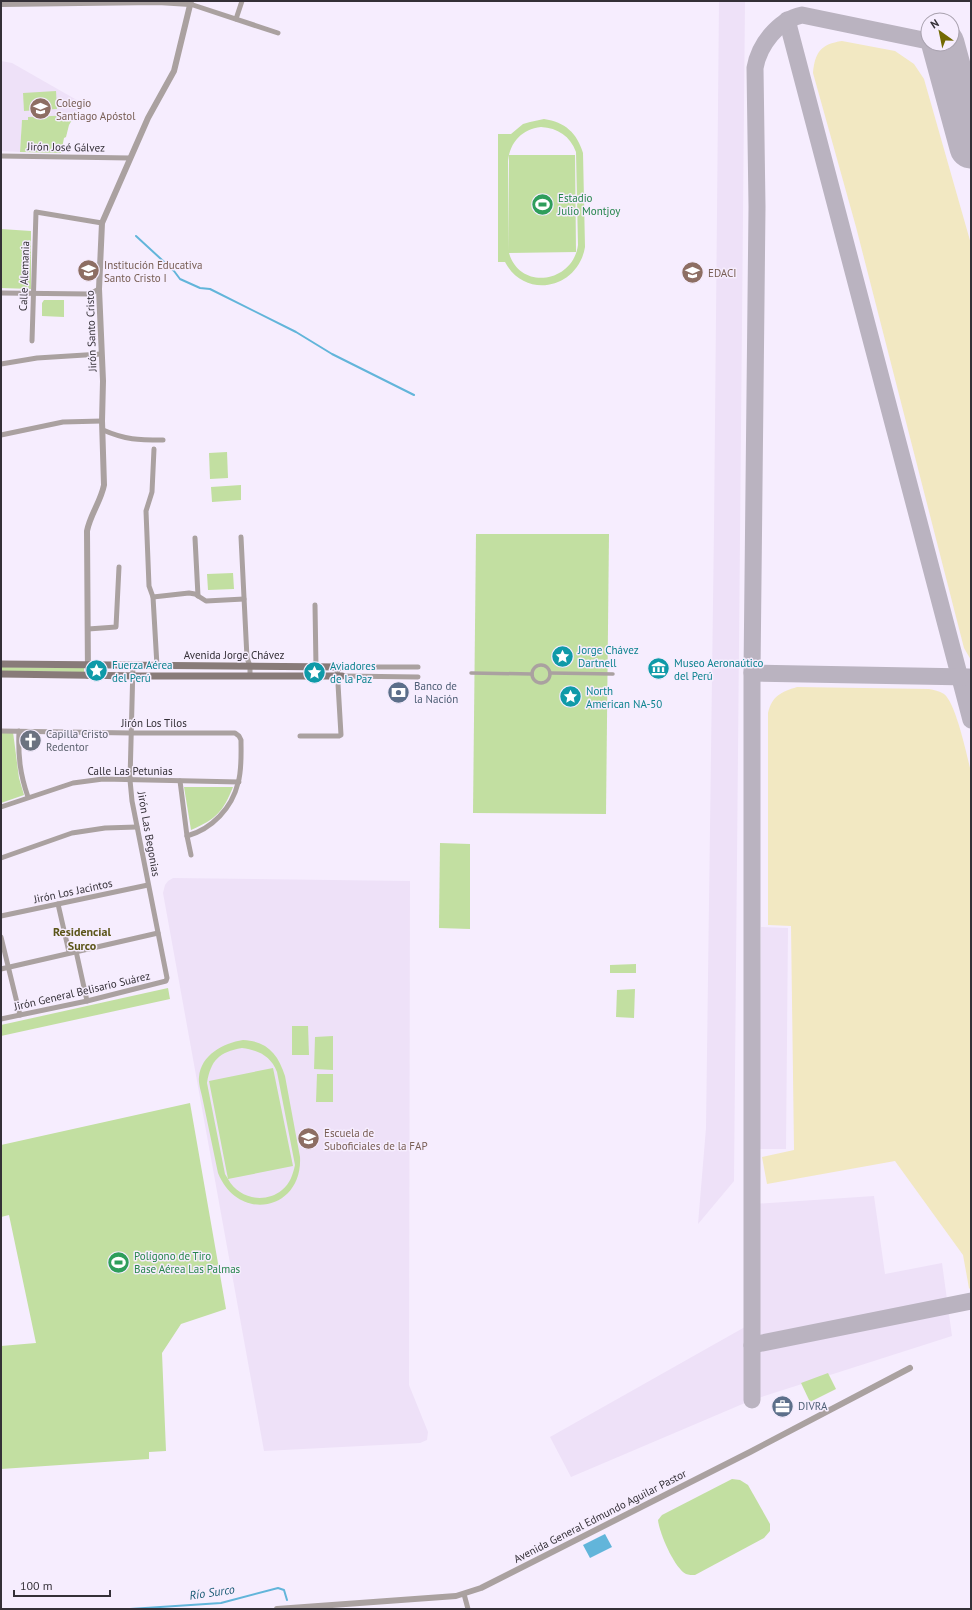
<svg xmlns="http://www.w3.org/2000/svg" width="972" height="1610" viewBox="0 0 972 1610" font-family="'PT Sans',sans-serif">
<rect width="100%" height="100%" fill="#f6edfe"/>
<g fill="#eee1f8">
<path d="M 719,1 L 745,1 L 734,1181 L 698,1224 L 706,1128 L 714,528 Z"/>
<path d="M 1,61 L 12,63 L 82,103 L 75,115 L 28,117 L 28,120 L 22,120 L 20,152 L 1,151 Z"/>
<path d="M 173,878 L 410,881 L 409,1385 L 428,1432 L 427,1440 L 420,1443 L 264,1451 L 163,893 L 165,885 L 168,881 Z"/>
<path d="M 761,927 L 788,928 L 786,1149 L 759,1149 Z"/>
<path d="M 874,1196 L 885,1274 L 942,1263 L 952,1336 L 752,1400 L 571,1477 L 550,1437 L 752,1323 L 753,1204 Z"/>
</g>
<g fill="#c2dfa1" fill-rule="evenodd">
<path d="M 56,91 L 57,109 L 24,111 L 23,93 Z"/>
<path d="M 75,115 L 69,125 L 66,137 L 64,138 L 61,153 L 20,152 L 22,120 L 28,120 L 28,117 Z"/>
<path d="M 544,119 C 565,122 577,133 583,153 L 585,247 C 578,289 525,300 505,262 L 498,262 L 498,134 L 511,134 L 523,124 L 530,122 ZM 541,127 C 558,128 570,136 576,152 L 578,245 C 573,283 520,291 509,253 L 576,252 L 575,155 L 509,155 L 509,252 L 508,161 C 510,142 522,129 541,127 Z"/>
<path d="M 1,229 L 31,231 L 31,289 L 1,288 Z"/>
<path d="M 44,300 L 64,300 L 64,317 L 42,316 L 42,303 Z"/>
<path d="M 227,452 L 228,478 L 210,479 L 209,453 Z"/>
<path d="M 241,485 L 241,500 L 212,502 L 211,487 Z"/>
<path d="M 476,534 L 609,534 L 606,814 L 473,813 Z"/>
<path d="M 233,573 L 234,589 L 208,590 L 207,574 Z"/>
<path d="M 1,667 L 84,668 L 84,672 L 1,671 Z"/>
<path d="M 1,732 L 13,732 L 19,778 L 24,795 L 1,803 Z"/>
<path d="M 184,787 L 233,787 C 223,812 216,819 191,830 Z"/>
<path d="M 440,843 L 470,844 L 470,929 L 439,928 Z"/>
<path d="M 636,964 L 636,973 L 610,973 L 610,965 Z"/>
<path d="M 168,988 L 170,999 L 1,1036 L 1,1025 Z"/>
<path d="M 635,989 L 634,1018 L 616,1017 L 617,990 Z"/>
<path d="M 292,1026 L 308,1026 L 309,1055 L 292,1055 Z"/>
<path d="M 333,1036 L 333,1070 L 314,1069 L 315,1037 Z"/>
<path d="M 243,1040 C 267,1041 278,1054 285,1076 L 300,1157 C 303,1210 239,1224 218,1173 C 213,1149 208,1125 203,1101 C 202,1094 198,1084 199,1077 C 201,1055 223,1043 243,1040 ZM 242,1048 C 258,1050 271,1056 277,1072 L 295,1165 C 293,1174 290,1184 282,1190 C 265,1204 239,1199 228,1179 L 293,1166 L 273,1068 L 209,1081 L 228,1179 L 225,1174 L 207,1083 C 211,1060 219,1052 242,1048 Z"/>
<path d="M 317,1074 L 333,1074 L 333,1102 L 316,1102 Z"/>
<path d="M 190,1103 L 226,1309 L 181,1324 L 162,1353 L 166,1451 L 149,1452 L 149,1459 L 1,1469 L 1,1346 L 36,1343 L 9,1215 L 1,1217 L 1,1145 Z"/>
<path d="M 828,1373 L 836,1389 L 810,1402 L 801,1383 Z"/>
<path d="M 732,1479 L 740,1480 L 748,1485 L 770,1524 L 770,1531 L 764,1538 L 695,1575 C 693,1575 688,1575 686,1574 C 674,1568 659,1532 658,1520 L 662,1515 Z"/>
</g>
<g fill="#f2e8c2">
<path d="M 842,41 L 895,51 L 914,64 L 924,79 L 971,244 L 971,660 L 964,648 L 856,227 L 813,73 C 815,52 821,44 842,41 Z"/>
<path d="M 797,687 L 929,689 C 934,690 939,691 944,694 C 956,703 967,756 971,772 L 971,1290 L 969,1288 L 963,1255 L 895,1161 L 767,1184 L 762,1157 L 794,1150 L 791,926 L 768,925 L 768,713 C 772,696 781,692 797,687 Z"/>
</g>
<path fill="#62b5da" d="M 605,1534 L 612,1547 L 590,1558 L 583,1545 Z"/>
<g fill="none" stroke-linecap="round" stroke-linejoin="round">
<g stroke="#62b5da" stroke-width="2">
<path d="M 136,236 L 174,271 L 180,279 L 200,288 L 210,289 L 296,332 L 332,354 L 414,395"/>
<path d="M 130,1609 L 221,1603 L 278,1588 L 284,1590 L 287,1600"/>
</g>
<g stroke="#bab3c0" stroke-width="17">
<path d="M 787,20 L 971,720"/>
<path d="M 942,44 L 944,44"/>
<path d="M 752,673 L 969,677"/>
<path d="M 752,1345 L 971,1301"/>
<path d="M 752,1400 L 752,673 L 757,207 L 755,68 C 759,45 778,20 802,15 L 928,41"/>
</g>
<path stroke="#bab3c0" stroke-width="43" d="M 943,44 L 971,147"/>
<g stroke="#aaa1a0" stroke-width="3.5">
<circle cx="541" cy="674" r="9"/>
<path d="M 471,673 L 532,674"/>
<path d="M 550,673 L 613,674"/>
</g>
<g stroke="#aaa1a0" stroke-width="5">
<path d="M 190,4 L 278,33"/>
<path d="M 236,19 L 242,1"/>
<path d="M 1,156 L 130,158"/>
<path d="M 1,293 L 90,294 L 99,289"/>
<path d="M 32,341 L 36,212 L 102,223"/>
<path d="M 1,364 L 37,358 L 101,354"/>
<path d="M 103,430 C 126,440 138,440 163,440"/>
<path d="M 1,435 L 63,422 L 102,421"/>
<path d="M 154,449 L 152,492 L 146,511 L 149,586 L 153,597 L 157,666"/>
<path d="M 241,537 L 247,658 L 250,666 L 250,676"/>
<path d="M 195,538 L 198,596"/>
<path d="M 153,597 L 189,593 L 195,594 L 206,601 L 244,599"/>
<path d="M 315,605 L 316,667"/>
<path d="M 88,629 L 116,627 L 119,567"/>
<path d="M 341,667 L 418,667"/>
<path d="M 342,676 L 418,677"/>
<path d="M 1,731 L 131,733 L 235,733 L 239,736 L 241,740 C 241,754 242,770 238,783 C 232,808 212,829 187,836"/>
<path d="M 19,731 C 18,756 20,774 28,797"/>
<path d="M 300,736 L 339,736 L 341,735 L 337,667"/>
<path d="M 180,781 L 187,836 L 191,855"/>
<path d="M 1,807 L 73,783 L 103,779 L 239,782"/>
<path d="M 1,858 L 72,833 L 105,828 L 137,827"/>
<path d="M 58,904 L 69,952"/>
<path d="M 1,916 L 148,885"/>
<path d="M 1,937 L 20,1015"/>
<path d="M 76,951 L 87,1001"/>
<path d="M 1,969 L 158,933"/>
<path d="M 1,1019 L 87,1001 L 166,981 L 167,978 L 132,801 L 130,780 L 133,665"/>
<path d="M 464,1594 L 468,1609"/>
</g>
<g stroke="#aaa1a0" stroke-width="6">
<path d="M 1,4 L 158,2 L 190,4"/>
<path d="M 88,676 L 87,531 C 90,515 101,501 104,485 L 102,421 L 103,381 L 99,289 L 102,223 L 148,118 L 174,71 L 191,1"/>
<path d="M 277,1609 L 456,1596 L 481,1588 L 750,1452 L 910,1368"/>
</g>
<g stroke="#887b79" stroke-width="7">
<path d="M 1,664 L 341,667"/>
<path d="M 1,674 L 141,676 L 342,676"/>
</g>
</g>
<defs>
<symbol id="school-disc" viewBox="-11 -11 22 22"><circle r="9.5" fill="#8d6e63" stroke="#f6edfe"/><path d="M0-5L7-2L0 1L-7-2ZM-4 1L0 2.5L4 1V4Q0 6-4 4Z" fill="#fff"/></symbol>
<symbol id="stadium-disc" viewBox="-11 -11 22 22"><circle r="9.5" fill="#2e9e5b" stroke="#f6edfe"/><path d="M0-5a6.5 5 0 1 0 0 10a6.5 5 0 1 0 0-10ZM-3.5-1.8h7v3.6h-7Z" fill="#fff"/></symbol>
<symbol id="university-disc" viewBox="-11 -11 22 22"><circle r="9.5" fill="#8d6e63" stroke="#f6edfe"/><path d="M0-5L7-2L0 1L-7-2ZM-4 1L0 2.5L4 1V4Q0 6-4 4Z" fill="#fff"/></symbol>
<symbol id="sight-disc" viewBox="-11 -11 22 22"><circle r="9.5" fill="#0f9aa8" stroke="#f6edfe"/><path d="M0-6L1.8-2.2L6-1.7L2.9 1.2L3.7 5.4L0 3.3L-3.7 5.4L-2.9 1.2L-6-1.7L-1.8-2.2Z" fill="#fff"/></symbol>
<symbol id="museum-disc" viewBox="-11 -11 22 22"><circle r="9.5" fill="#0f9aa8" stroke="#f6edfe"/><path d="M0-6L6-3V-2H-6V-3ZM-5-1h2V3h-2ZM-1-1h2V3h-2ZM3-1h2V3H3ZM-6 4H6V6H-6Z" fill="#fff"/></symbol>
<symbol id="bank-disc" viewBox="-11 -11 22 22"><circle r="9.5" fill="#5c6f8a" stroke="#f6edfe"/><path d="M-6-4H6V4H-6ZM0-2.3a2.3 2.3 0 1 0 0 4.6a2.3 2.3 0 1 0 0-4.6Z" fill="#fff"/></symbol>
<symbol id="church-disc" viewBox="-11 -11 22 22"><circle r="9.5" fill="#6b7280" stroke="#f6edfe"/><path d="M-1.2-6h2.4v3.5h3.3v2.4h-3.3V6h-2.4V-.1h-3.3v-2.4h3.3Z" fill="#fff"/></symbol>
<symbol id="office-disc" viewBox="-11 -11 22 22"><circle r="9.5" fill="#5c6f8a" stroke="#f6edfe"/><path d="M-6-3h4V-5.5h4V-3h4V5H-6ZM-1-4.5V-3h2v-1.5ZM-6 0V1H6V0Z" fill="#fff"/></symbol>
</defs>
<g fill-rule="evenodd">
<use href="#school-disc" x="28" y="96" width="25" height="25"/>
<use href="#stadium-disc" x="530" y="192" width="25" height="25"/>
<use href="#school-disc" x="76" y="258" width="25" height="25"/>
<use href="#university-disc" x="680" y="260" width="25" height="25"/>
<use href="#sight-disc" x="550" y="644" width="25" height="25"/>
<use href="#museum-disc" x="646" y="656" width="25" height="25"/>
<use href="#sight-disc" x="84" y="658" width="25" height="25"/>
<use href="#sight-disc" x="302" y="660" width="25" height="25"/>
<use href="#bank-disc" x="386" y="680" width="25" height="25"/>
<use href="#sight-disc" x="558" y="684" width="25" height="25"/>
<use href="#church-disc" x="18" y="728" width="25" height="25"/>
<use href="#university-disc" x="296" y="1126" width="25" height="25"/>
<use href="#stadium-disc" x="106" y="1250" width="25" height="25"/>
<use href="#office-disc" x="770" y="1394" width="25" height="25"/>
</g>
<g text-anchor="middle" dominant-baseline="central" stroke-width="3" stroke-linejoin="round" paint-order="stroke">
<g font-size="11" fill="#785e54" stroke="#f6edfe" text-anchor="start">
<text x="56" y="103">Colegio<tspan x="56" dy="13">Santiago Apóstol</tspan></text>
<text x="104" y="265">Institución Educativa<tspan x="104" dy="13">Santo Cristo I</tspan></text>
<text x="708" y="273">EDACI</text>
<text x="324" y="1133">Escuela de<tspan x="324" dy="13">Suboficiales de la FAP</tspan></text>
</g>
<g font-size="11" fill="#343037" stroke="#f6edfe">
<text transform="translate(66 147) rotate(1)">Jirón José Gálvez</text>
<text transform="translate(24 276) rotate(-88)">Calle Alemania</text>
<text transform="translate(91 331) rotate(-92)">Jirón Santo Cristo</text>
<text x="234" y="655">Avenida Jorge Chávez</text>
<text x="154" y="723">Jirón Los Tilos</text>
<text x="130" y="771">Calle Las Petunias</text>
<text transform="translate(149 834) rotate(80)">Jirón Las Begonias</text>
<text transform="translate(73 891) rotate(-12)">Jirón Los Jacintos</text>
<text transform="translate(82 991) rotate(-13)">Jirón General Belisario Suárez</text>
<text transform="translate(600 1516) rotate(-27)">Avenida General Edmundo Aguilar Pastor</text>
</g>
<g font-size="11" fill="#27864d" stroke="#f6edfe" text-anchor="start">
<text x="558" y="198">Estadio<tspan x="558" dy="13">Julio Montjoy</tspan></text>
<text x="134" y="1256">Polígono de Tiro<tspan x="134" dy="13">Base Aérea Las Palmas</tspan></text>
</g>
<g font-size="11" fill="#0d838f" stroke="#f6edfe" text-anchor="start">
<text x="578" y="650">Jorge Chávez<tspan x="578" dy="13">Dartnell</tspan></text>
<text x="674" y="663">Museo Aeronaútico<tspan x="674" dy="13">del Perú</tspan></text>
<text x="112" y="665">Fuerza Aérea<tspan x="112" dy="13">del Perú</tspan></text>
<text x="330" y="666">Aviadores<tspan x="330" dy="13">de la Paz</tspan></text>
<text x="586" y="691">North<tspan x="586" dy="13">American NA-50</tspan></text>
</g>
<g font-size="11" fill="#4e5e75" stroke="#f6edfe" text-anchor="start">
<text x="414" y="686">Banco de<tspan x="414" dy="13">la Nación</tspan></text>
<text x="798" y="1406">DIVRA</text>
</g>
<g font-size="11" fill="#5b616d" stroke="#f6edfe" text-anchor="start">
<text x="46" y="734">Capilla Cristo<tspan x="46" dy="13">Redentor</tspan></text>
</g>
<g font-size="12" font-weight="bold" fill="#5b5519" stroke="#f6edfe">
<text x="82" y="931">Residencial<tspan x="82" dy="14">Surco</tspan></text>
</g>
<g font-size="12" font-style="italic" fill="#1a5b75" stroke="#f6edfe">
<text transform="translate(212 1592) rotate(-8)">Río Surco</text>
</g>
</g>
<rect width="972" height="1610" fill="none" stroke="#343037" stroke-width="4"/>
<g transform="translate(940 32) rotate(327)"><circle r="19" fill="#f6edfe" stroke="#a8a1ae"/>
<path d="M0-3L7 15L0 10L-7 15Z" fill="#736a03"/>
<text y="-6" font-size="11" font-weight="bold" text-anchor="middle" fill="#343037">N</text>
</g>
<path d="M14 1590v6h96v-6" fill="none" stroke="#343037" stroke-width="2"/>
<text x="20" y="1590" font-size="12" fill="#343037" stroke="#f6edfe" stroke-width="3" paint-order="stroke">100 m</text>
</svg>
